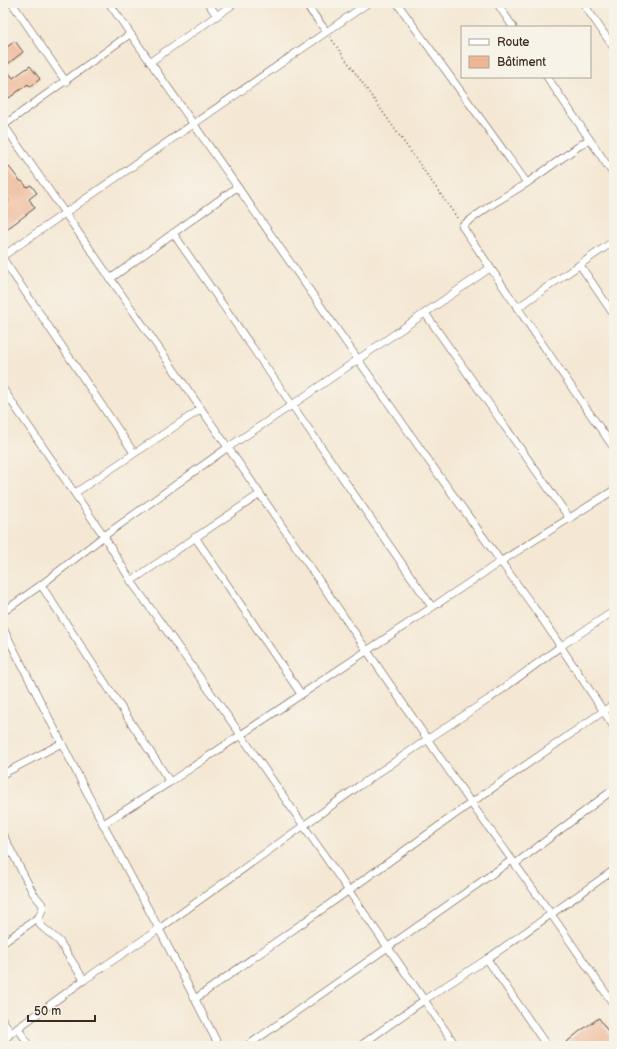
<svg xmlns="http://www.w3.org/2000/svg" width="617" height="1049" viewBox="0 0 617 1049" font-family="'Balsamiq Sans',sans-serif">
<rect width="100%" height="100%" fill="#f7f3e8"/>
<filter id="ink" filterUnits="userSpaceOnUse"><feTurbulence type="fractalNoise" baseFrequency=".025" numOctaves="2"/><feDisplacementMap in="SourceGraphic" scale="8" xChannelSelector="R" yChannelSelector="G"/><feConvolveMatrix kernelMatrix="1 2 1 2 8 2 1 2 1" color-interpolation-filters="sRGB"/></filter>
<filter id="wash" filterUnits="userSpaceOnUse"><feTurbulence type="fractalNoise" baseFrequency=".012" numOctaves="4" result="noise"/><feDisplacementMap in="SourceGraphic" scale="16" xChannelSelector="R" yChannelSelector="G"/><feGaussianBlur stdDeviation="0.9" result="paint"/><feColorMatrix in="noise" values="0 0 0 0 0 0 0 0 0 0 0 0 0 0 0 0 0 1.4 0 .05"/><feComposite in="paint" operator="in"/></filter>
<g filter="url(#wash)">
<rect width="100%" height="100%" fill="#f4e8d4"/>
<g id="blocks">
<g fill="#eeb694">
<path d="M 15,41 L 23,52 L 4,67 L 13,78 L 30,66 L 40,79 L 30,87 L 28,84 L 9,98 L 3,90 L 3,50 Z"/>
<path d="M 3,159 L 20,181 L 22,181 L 27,187 L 31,185 L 37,193 L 29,199 L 35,208 L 3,232 L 3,206 L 9,201 L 3,194 Z"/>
<path d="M 599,1018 L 611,1036 L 614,1033 L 614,1046 L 562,1046 L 580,1031 Z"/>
</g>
</g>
</g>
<g filter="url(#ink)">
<use href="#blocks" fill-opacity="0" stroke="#574639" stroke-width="1"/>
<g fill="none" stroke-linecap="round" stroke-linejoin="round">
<defs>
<g id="street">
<path d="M 12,3 L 66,82"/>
<path d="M 109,3 L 438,474 L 545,623 L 614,727"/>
<path d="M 208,3 L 217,16"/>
<path d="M 305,3 L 326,31"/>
<path d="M 397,3 L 527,183"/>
<path d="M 497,3 L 513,27"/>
<path d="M 583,3 L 614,48"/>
<path d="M 150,62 L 235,3"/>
<path d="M 547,77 L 614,175"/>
<path d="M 3,124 L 245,472 L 471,803 L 551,914 L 614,1005"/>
<path d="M 4,125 L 130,34"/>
<path d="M 589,139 L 527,183 L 491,205 L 462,226 L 579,398 L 614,448"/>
<path d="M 173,233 L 432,607"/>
<path d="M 3,256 L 368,3"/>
<path d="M 3,259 L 134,453"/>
<path d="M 580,265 L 614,315"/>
<path d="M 110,279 L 237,187"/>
<path d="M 517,308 L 614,241"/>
<path d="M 425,313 L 570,519"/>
<path d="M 3,389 L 104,536 L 131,581 L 241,735 L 456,1046"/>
<path d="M 75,493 L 201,409"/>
<path d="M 195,537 L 301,694"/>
<path d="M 131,581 L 260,494"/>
<path d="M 41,585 L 170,782"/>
<path d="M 3,612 L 41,585 L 104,536 L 227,448 L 292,405 L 490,268"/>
<path d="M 3,628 L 103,824 L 159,929 L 219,1046"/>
<path d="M 3,774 L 62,743"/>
<path d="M 103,824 L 170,782 L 500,562 L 614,490"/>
<path d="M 3,835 L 33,893 L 42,904 L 43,908 L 39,917 L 40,925 L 59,941 L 84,980"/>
<path d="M 515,864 L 614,789"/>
<path d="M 3,943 L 39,917"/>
<path d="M 487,959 L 547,1046"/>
<path d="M 195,999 L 348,891 L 471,803 L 614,704"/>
<path d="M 3,1020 L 11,1033"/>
<path d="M 18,1028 L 29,1046"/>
<path d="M 3,1042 L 11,1033 L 84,980 L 159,929 L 359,786 L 428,739 L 489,699 L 561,646 L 614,611"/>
<path d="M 247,1046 L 512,860"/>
<path d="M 360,1046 L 424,1000 L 487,959 L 614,870"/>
</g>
</defs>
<use href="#street" stroke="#574639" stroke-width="8"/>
<path stroke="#574639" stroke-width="1.5" stroke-dasharray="1 3" stroke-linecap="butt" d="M 330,37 L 458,219"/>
<use href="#street" stroke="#fff" stroke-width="7"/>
</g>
</g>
<rect width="617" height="1049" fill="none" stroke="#f7f3e8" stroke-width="16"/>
<rect x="461" y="26" width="130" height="52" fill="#f7f3e8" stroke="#aca397"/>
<rect x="469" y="39" width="20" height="6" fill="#ffffff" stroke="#aca397"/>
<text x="497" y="46" font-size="12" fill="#3b2a1e">Route</text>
<rect x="469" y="56" width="20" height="12" fill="#eeb694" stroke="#aca397"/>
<text x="497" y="66" font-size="12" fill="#3b2a1e">Bâtiment</text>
<path d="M28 1015v6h67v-6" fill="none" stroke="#3b2a1e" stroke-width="2"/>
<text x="34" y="1015" font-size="12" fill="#3b2a1e" stroke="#f7f3e8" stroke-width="3" paint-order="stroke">50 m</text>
</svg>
